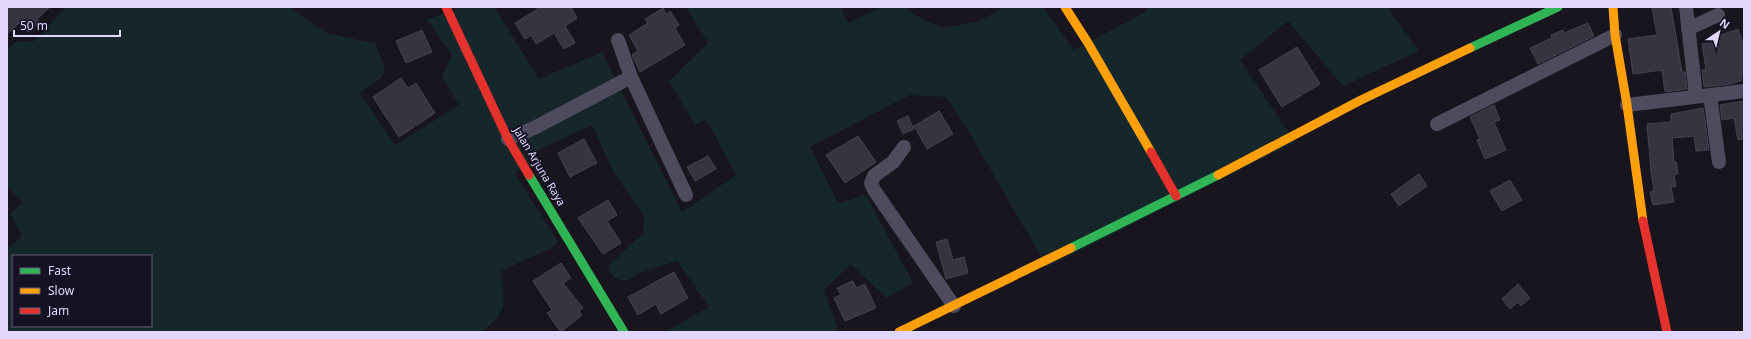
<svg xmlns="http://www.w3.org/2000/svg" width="1751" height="339" viewBox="0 0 1751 339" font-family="'Noto Sans',sans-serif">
<rect width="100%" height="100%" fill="#18151f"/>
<path fill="#15272a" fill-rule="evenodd" d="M 66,7 L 291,7 L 297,13 L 327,33 L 376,44 L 385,68 L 381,78 L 360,93 L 395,145 L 459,105 L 442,77 L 452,55 L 427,19 L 455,10 L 454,7 L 494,7 L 539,79 L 602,52 L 682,212 L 736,175 L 706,119 L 695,125 L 669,81 L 708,43 L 686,7 L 841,7 L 848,23 L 882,7 L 905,7 L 915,15 L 943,28 L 980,21 L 1004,7 L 1043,7 L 1074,50 L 1147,11 L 1145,7 L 1392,7 L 1389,10 L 1419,51 L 1343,86 L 1288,21 L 1240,60 L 1295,142 L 1047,267 L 972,137 L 946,97 L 910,95 L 810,147 L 838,203 L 866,195 L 913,283 L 886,298 L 851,264 L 824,290 L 839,332 L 665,332 L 709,307 L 677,261 L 639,273 L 627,281 L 614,278 L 607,267 L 643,233 L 644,216 L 613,171 L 592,125 L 541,149 L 515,174 L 558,242 L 552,248 L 501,271 C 504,303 510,312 481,332 L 7,332 L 7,250 L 22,236 L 10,213 L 23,203 L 7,185 L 7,49 L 16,42 L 34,41 ZM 13,256 L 151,256 L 151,326 L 13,326 Z"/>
<g fill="#373341" stroke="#464152">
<path d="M 7,7 L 50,7 L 37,19 L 40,22 L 28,32 L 19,23 L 7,34 Z"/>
<path d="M 541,7 L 571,7 L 577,18 L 565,26 L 575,43 L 564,49 L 554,33 L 536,44 L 531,35 L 525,39 L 515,23 Z"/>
<path d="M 1652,7 L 1671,7 L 1682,72 L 1685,72 L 1687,89 L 1665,92 L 1662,70 L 1633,74 L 1628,39 L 1657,35 Z"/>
<path d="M 663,8 L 666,14 L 670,11 L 679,25 L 675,28 L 685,45 L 640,72 L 632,55 L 638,51 L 629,35 L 648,23 L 645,19 Z"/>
<path d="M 1588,23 L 1594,36 L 1538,64 L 1530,48 L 1552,38 L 1551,35 L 1563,30 L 1564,33 Z"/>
<path d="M 1738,29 L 1744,46 L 1744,74 L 1741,75 L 1742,80 L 1731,84 L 1704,87 L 1702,70 L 1706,69 L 1702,44 L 1720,42 L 1718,36 Z"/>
<path d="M 422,30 L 432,52 L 406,63 L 396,41 Z"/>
<path d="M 1297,47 L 1320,84 L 1282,107 L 1259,70 Z"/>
<path d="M 401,78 L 408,88 L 416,83 L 435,113 L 399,137 L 373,97 Z"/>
<path d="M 1744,101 L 1744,139 L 1738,140 L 1734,118 L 1722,120 L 1720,105 Z"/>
<path d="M 1494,105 L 1500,120 L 1494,122 L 1506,150 L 1485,159 L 1477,140 L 1480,139 L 1470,117 Z"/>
<path d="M 1703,108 L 1709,150 L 1696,151 L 1694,136 L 1672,138 L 1674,162 L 1676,162 L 1678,174 L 1674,175 L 1676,186 L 1671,187 L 1674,202 L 1653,205 L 1650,192 L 1654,191 L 1651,171 L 1647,124 L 1671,122 L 1671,114 Z"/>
<path d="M 939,111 L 953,134 L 927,149 L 914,126 Z"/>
<path d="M 908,116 L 914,129 L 903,134 L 897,121 Z"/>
<path d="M 858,136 L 876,162 L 845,183 L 826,155 Z"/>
<path d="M 584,139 L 597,163 L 570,177 L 558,153 Z"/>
<path d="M 708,156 L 716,169 L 695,181 L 687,167 Z"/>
<path d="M 1419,174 L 1427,186 L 1399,206 L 1391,194 Z"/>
<path d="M 1510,180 L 1522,200 L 1502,211 L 1490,191 Z"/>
<path d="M 608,200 L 617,215 L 607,221 L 621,243 L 603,254 L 578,218 Z"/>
<path d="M 947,239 L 953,260 L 964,257 L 968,273 L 946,279 L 936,242 Z"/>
<path d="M 561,263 L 571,278 L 563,283 L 583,308 L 579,311 L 582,315 L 561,332 L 547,313 L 552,310 L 533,281 Z"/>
<path d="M 674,272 L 688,298 L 661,314 L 656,304 L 638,315 L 628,297 Z"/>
<path d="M 853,281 L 856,288 L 865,284 L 876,308 L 845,321 L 834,298 L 841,295 L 837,288 Z"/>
<path d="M 1518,284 L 1530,298 L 1521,306 L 1518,302 L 1510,309 L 1502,299 Z"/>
</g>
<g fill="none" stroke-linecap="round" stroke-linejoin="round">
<g stroke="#4e4b5e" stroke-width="14">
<path d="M 1686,7 L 1696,96"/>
<path d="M 1688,29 L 1718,15"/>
<path d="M 631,77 L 686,195"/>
<path d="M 1710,95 L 1719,162"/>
<path d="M 1627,105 L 1744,91"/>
<path d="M 1437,124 L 1615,35"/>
<path d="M 508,139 L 534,128 L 631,77 L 618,40"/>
<path d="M 904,147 L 893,162 L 874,176 L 871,183 L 874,190 L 954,306"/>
</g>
<g stroke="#30b455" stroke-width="9">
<path d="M 1470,48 L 1558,7"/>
<path d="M 529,175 L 624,332"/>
<path d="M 1071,248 L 1218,175"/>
</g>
<g stroke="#ff9f0a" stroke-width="9">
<path d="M 1065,7 L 1088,43 L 1151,152"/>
<path d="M 1613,7 L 1615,35 L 1627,105 L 1643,221"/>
<path d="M 1218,175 L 1361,100 L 1470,48"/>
<path d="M 899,332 L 1071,248"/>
</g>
<g stroke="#e5322d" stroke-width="9">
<path d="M 446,7 L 508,139 L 529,175"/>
<path d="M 1151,152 L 1176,196"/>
<path d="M 1643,221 L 1667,332"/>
</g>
</g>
<g text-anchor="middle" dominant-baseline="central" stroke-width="4" stroke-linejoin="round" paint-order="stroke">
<g font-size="11" fill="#e0d7fa" stroke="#161123">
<text transform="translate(540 166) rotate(59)">Jalan Arjuna Raya</text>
</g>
</g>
<rect width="1751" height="339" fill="none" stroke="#e0d7fa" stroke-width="16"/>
<rect x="12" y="255" width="140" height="72" fill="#161123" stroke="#676079"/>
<rect x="20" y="268" width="20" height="6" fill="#30b455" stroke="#676079"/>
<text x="48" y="275" font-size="12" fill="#e0d7fa">Fast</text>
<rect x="20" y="288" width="20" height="6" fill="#ff9f0a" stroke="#676079"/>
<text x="48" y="295" font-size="12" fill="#e0d7fa">Slow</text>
<rect x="20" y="308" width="20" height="6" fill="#e5322d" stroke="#676079"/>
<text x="48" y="315" font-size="12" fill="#e0d7fa">Jam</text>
<g transform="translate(1719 32) rotate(35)" stroke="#161123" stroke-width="3" paint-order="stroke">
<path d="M0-3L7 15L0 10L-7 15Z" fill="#e0d7fa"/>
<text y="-6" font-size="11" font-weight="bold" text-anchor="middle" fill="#e0d7fa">N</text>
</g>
<path d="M14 30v6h106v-6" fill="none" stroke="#e0d7fa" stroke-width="2"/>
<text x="20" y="30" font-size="12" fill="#e0d7fa" stroke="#161123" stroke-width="3" paint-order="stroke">50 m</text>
</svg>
